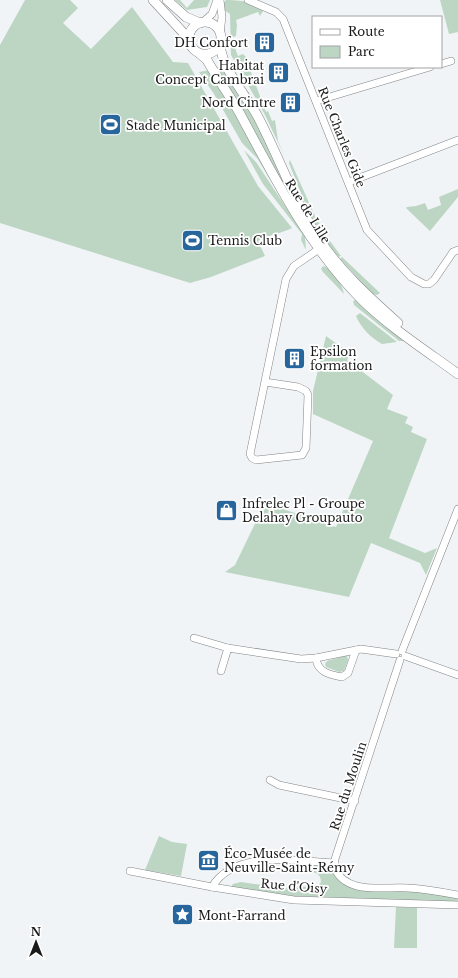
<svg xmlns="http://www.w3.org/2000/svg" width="458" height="978" viewBox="0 0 458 978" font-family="'Libre Baskerville',serif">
<rect width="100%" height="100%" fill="#f1f4f6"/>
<g fill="#bdd6c4">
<path d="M 25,0 L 70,0 L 78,8 L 63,23 L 91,49 L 132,7 L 173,62 L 188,63 L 258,186 L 292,228 C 280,234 270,234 258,241 L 265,256 L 211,277 L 190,283 L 0,223 L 0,45 Z"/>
<path d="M 175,0 L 180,0 L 187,8 L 194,0 L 210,0 L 207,7 L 187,10 Z"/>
<path d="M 226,0 C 238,0 255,1 263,11 L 260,16 L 258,12 L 236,20 L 237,25 L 236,36 L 231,38 L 238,56 L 243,54 L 254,65 L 249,67 L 266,112 L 268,111 L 272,121 L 275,120 L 278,141 L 285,157 L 265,115 L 231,55 L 230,14 L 224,10 L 223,4 Z"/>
<path d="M 440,0 L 458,0 L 458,32 L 449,34 Z"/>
<path d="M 222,65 L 245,97 L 287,188 L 284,190 L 215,69 Z"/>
<path d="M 210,70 L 281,197 L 257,158 L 242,143 L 214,94 L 199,72 Z"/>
<path d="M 244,150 L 256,162 L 305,236 L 306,250 L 301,240 L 302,234 L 263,184 Z"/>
<path d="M 290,160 L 315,216 L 327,237 L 341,256 L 338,257 C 335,252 330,247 327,243 C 310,219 300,191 289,163 Z"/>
<path d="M 458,189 L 458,197 L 430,231 L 406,208 L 407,207 L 416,206 L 425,203 L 428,210 L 441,205 L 439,197 Z"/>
<path d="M 342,257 L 380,293 L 377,295 L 373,294 L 340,259 Z"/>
<path d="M 323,266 C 334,269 342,284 344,294 L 323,272 L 321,269 Z"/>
<path d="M 356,300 L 405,341 L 399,341 L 354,305 L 353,301 Z"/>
<path d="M 360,313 L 397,342 L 382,344 C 371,338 361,328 356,316 Z"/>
<path d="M 326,336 L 351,354 L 347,360 L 393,395 L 387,409 L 408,417 L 405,423 L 413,427 L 411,432 L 427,439 L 389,538 L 425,553 L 437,548 L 426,575 L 420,563 L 371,543 L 349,597 L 225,572 L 235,565 L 265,503 L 336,527 L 373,441 L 313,414 L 313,391 Z"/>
<path d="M 344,656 L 347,656 L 348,660 L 344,671 L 339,672 L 326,667 L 325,664 L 327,661 Z"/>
<path d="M 159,836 L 172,842 L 187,844 L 181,876 L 145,870 Z"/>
<path d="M 319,865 L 329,869 L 345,881 L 458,897 L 458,902 L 291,896 L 231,887 L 233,884 L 241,882 L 283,888 L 318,886 L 321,882 C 321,871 311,872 302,871 L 303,866 Z"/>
<path d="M 396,907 L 417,908 L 417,948 L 394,948 Z"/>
</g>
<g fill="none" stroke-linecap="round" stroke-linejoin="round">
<defs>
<g id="street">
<path d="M 220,0 L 222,17 L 220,33"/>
<path d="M 248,0 L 276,12 L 283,19 L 367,230 L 411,277 L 424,284 L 429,284 L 434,280 L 453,252 L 458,250"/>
<path d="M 202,23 L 212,14 L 217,0"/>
<path d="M 441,64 L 451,61"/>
<path d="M 316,101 L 430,67"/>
<path d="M 349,182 L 458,140"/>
<path d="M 265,382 L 298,387 L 306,391 L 308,395 L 306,448 L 302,455 L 256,460 L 252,458 L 250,454 L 286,279 L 294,266 L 322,247"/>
<path d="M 194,638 L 228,648"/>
<path d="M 402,651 L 458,509"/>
<path d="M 405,656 L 458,675"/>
<path d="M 316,658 C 317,672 330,675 342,677 L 348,673 L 356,650"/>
<path d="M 400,660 L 335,859 L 334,867 C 346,896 385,886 408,888 C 425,889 442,892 458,895"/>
<path d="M 221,671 L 228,648 L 301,659 L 316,658 L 361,649 L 396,654"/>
<path d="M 270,780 L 279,785 L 355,801"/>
<path d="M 130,871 L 212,887 L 294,900 L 458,905"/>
<path d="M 212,887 C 234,849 297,861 334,863"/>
</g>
<g id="secondary">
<path d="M 153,0 L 189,39"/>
<path d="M 167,0 L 186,17 L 200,23"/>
<circle cx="205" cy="38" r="16"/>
<path d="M 220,45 C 223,71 245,93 258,117 C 279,157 294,201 319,239 C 340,271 370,298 398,323"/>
<path d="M 200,54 L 207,60 C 217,78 229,95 239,112 C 275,178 308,246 362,300 C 391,328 425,350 458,374"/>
</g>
</defs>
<use href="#street" stroke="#828486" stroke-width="8"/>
<use href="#secondary" stroke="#828486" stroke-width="10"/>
<use href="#street" stroke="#fff" stroke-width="7"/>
<use href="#secondary" stroke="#fff" stroke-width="9"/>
</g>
<defs>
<symbol id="building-square" viewBox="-11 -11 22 22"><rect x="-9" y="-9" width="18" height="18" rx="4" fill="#26669c" stroke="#fff"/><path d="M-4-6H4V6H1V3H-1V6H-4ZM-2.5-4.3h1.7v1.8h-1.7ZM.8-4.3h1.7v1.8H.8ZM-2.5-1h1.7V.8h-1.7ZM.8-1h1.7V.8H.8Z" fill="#fff"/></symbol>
<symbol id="stadium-square" viewBox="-11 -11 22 22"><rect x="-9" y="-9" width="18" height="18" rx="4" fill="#26669c" stroke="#fff"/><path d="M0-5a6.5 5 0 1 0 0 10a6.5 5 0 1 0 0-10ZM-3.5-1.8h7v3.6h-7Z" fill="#fff"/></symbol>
<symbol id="shop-square" viewBox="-11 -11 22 22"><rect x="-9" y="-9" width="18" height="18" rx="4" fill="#26669c" stroke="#fff"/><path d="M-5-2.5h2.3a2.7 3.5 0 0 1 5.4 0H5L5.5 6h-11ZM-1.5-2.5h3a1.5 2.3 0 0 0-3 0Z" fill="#fff"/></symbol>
<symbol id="museum-square" viewBox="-11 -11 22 22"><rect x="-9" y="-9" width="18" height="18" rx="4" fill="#26669c" stroke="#fff"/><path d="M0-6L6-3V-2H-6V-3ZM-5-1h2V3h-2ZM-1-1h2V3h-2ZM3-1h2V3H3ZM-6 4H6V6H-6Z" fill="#fff"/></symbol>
<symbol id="sight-square" viewBox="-11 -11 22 22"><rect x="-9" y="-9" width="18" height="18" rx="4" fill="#26669c" stroke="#fff"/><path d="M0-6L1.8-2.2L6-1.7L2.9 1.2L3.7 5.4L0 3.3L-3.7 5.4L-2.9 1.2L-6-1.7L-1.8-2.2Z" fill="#fff"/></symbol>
</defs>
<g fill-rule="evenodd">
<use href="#building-square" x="252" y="30" width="25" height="25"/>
<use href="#building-square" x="266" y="60" width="25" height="25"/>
<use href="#building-square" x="278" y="90" width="25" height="25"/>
<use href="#stadium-square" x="98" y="112" width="25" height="25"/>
<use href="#stadium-square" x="180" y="228" width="25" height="25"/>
<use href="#building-square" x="282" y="346" width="25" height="25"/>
<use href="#shop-square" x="214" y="498" width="25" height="25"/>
<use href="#museum-square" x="196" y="848" width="25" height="25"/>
<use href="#sight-square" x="170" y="902" width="25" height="25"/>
</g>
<g text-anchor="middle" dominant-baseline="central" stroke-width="3.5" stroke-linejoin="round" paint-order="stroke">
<g font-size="12" fill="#1a1a1b" stroke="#fff" text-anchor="start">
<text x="248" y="42" text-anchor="end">DH Confort</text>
<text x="264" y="65" text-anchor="end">Habitat<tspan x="264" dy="14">Concept Cambrai</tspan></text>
<text x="276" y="102" text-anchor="end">Nord Cintre</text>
<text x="126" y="125">Stade Municipal</text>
<text x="208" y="240">Tennis Club</text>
<text x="310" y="351">Epsilon<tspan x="310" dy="14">formation</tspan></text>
<text x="242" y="503">Infrelec Pl - Groupe<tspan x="242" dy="14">Delahay Groupauto</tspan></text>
<text x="224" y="853">Éco-Musée de<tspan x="224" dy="14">Neuville-Saint-Rémy</tspan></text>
<text x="198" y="915">Mont-Farrand</text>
</g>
<g font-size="12" fill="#1a1a1b" stroke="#fff">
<text transform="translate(342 137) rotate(68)">Rue Charles Gide</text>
<text transform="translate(308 211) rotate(58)">Rue de Lille</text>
<text transform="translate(348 786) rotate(-72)">Rue du Moulin</text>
<text transform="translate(294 886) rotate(5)">Rue d'Oisy</text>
</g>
</g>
<rect x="312" y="16" width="130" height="52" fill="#ffffff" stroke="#a3a3a4"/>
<rect x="320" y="29" width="20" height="6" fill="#ffffff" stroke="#a3a3a4"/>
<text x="348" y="36" font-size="12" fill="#1a1a1b">Route</text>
<rect x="320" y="46" width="20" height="12" fill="#bdd6c4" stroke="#a3a3a4"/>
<text x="348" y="56" font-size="12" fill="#1a1a1b">Parc</text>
<g transform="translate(36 942)" stroke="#ffffff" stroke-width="3" paint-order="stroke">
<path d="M0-3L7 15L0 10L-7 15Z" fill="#1a1a1b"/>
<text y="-6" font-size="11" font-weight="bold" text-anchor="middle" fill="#1a1a1b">N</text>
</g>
</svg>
